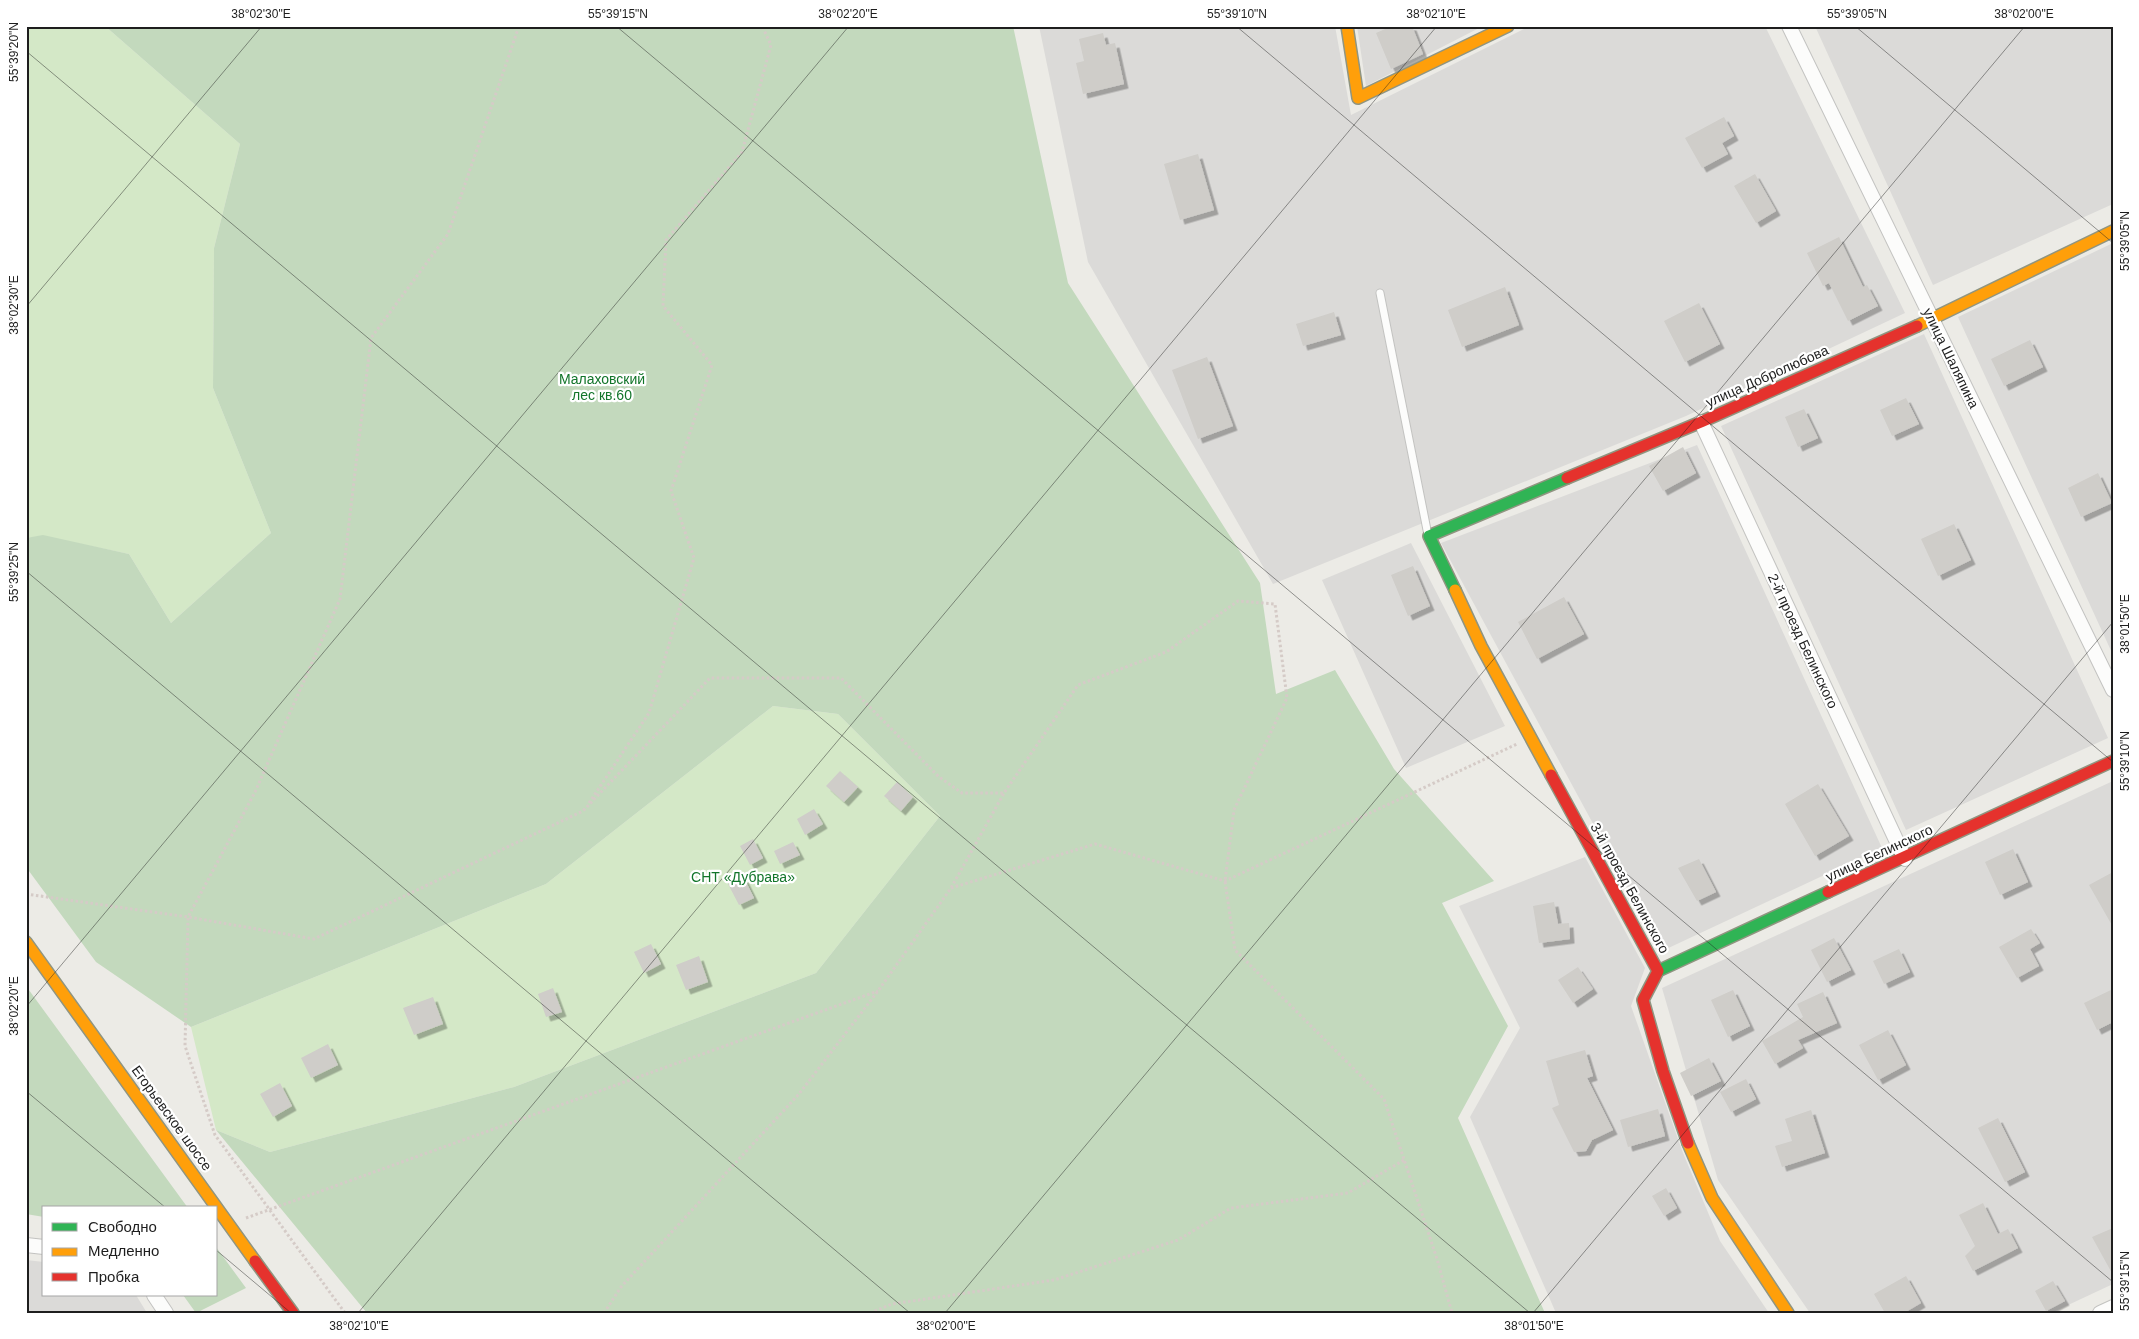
<svg xmlns="http://www.w3.org/2000/svg" width="2139" height="1339" viewBox="0 0 2139 1339" font-family="Arial,sans-serif">
<defs>
<filter id="shadow"><feDropShadow dx="4.5" dy="4.5" stdDeviation="0" flood-color="#0004"/></filter>
</defs>
<rect width="100%" height="100%" fill="#ecebe6"/>
<!-- residential -->
<path fill="#dbdad8" d="M 1039,26 L 1335,26 L 1351,115 L 1530,26 L 1765,26 L 1905,313 L 1686,416 L 1273,584 L 1088,262 Z
M 1357,26 L 1483,26 L 1366,86 Z
M 1815,26 L 2113,26 L 2113,204 L 1933,285 Z
M 2113,243 L 2113,655 L 1958,317 Z
M 1924,334 L 2108,738 L 1906,830 L 1721,426 Z
M 1697,445 L 1882,848 L 1662,951 L 1441,543 Z
M 1411,543 L 1505,726 L 1406,768 L 1322,580 Z
M 2113,781 L 2113,1284 L 2051,1313 L 1810,1313 L 1718,1180 L 1662,988 Z
M 1585,857 L 1645,968 L 1631,1006 L 1683,1153 L 1720,1241 L 1769,1313 L 1556,1313 L 1470,1117 L 1520,1028 L 1459,906 Z
M 26,1260 L 44,1262 L 44,1295 L 136,1295 L 147,1313 L 26,1313 Z"/>
<!-- grass -->
<path fill="#d4e8c7" d="M 26,26 L 105,26 L 240,144 L 214,248 L 213,388 L 271,533 L 171,623 L 129,554 L 43,536 L 26,538 Z
M 773,706 L 838,714 L 940,816 L 816,973 L 514,1087 L 270,1152 L 216,1130 L 191,1027 L 546,884 Z"/>
<!-- forest -->
<path fill="#c3d9bd" d="M 105,26 L 1013,26 L 1068,283 L 1260,583 L 1276,694 L 1335,670 L 1394,769 L 1494,881 L 1442,903 L 1508,1026 L 1458,1118 L 1545,1313 L 367,1313 L 216,1130 L 270,1152 L 514,1087 L 816,973 L 940,816 L 838,714 L 773,706 L 546,884 L 191,1027 L 96,962 L 26,867 L 26,538 L 43,535 L 129,554 L 171,623 L 271,533 L 213,388 L 214,248 L 240,144 Z
M 26,986 L 188,1208 L 44,1208 L 44,1217 L 26,1214 Z
M 216,1247 L 246,1288 L 196,1313 L 183,1295 L 216,1295 Z"/>
<!-- building -->
<path fill="#cfcdc9" filter="url(#shadow)" d="M 1392,26 L 1412,26 L 1423,54 L 1391,69 L 1376,33 Z
M 1103,33 L 1106,45 L 1115,43 L 1124,84 L 1083,94 L 1076,63 L 1084,61 L 1079,39 Z
M 1724,117 L 1734,136 L 1722,143 L 1728,154 L 1702,168 L 1685,138 Z
M 1198,154 L 1214,210 L 1180,220 L 1164,164 Z
M 1755,174 L 1776,211 L 1756,223 L 1734,186 Z
M 1839,237 L 1863,287 L 1867,285 L 1878,306 L 1848,321 L 1829,283 L 1823,286 L 1807,253 Z
M 1505,287 L 1519,325 L 1462,347 L 1448,310 Z
M 1699,303 L 1720,344 L 1685,362 L 1664,321 Z
M 1334,312 L 1341,335 L 1303,346 L 1296,324 Z
M 2030,340 L 2043,367 L 2004,386 L 1991,359 Z
M 1207,357 L 1233,426 L 1198,439 L 1172,370 Z
M 1906,398 L 1919,424 L 1892,436 L 1880,410 Z
M 1804,409 L 1818,438 L 1798,447 L 1785,417 Z
M 1683,447 L 1696,473 L 1663,491 L 1649,466 Z
M 2098,473 L 2112,503 L 2081,517 L 2068,488 Z
M 1954,524 L 1971,560 L 1938,576 L 1921,539 Z
M 1413,566 L 1430,606 L 1408,616 L 1391,575 Z
M 1564,597 L 1584,634 L 1537,659 L 1518,622 Z
M 840,771 L 858,787 L 844,802 L 826,786 Z
M 897,782 L 913,797 L 901,811 L 884,796 Z
M 1818,784 L 1849,836 L 1815,856 L 1785,804 Z
M 814,809 L 823,824 L 805,835 L 797,819 Z
M 753,839 L 763,858 L 750,865 L 740,846 Z
M 793,842 L 800,855 L 780,864 L 774,851 Z
M 2013,849 L 2028,882 L 2000,895 L 1985,862 Z
M 1699,859 L 1716,892 L 1697,901 L 1678,868 Z
M 2113,872 L 2113,927 L 2089,885 Z
M 743,876 L 754,898 L 739,905 L 728,884 Z
M 1554,902 L 1558,924 L 1569,923 L 1570,939 L 1539,943 L 1533,906 Z
M 2031,929 L 2040,943 L 2030,949 L 2039,966 L 2017,978 L 1999,947 Z
M 1834,938 L 1851,970 L 1827,982 L 1811,950 Z
M 651,944 L 661,964 L 644,973 L 634,952 Z
M 1899,949 L 1910,972 L 1884,984 L 1873,961 Z
M 699,956 L 708,982 L 686,990 L 676,965 Z
M 1578,967 L 1593,989 L 1573,1003 L 1558,980 Z
M 553,988 L 562,1012 L 546,1017 L 538,994 Z
M 2113,989 L 2113,1022 L 2097,1030 L 2084,1003 Z
M 1733,990 L 1750,1026 L 1728,1037 L 1711,1000 Z
M 1823,992 L 1837,1023 L 1798,1040 L 1803,1048 L 1775,1064 L 1762,1041 L 1803,1017 L 1797,1004 Z
M 433,997 L 443,1024 L 414,1035 L 403,1008 Z
M 1888,1030 L 1906,1065 L 1878,1080 L 1859,1045 Z
M 328,1044 L 338,1065 L 311,1078 L 301,1058 Z
M 1585,1050 L 1593,1076 L 1587,1078 L 1613,1130 L 1592,1140 L 1586,1151 L 1574,1152 L 1552,1108 L 1559,1105 L 1546,1061 Z
M 1709,1058 L 1721,1081 L 1691,1096 L 1680,1073 Z
M 1746,1079 L 1756,1099 L 1731,1112 L 1720,1092 Z
M 280,1083 L 292,1106 L 273,1117 L 260,1094 Z
M 1658,1109 L 1665,1136 L 1628,1147 L 1620,1120 Z
M 1811,1110 L 1825,1153 L 1782,1167 L 1775,1146 L 1792,1141 L 1785,1119 Z
M 1998,1118 L 2025,1172 L 2005,1182 L 1978,1128 Z
M 1666,1188 L 1677,1208 L 1664,1216 L 1652,1196 Z
M 1983,1203 L 1998,1234 L 2008,1229 L 2018,1248 L 1973,1271 L 1965,1256 L 1975,1246 L 1959,1215 Z
M 2113,1228 L 2113,1275 L 2092,1237 Z
M 1906,1276 L 1921,1303 L 1904,1313 L 1885,1313 L 1874,1294 Z
M 2053,1281 L 2065,1301 L 2046,1311 L 2035,1291 Z"/>
<g fill="none" stroke-linecap="round" stroke-linejoin="round">
<!-- lane casing -->
<g stroke="#c3c3c1" stroke-width="9">
<path id="lane" d="M 1380,293 L 1428,535"/>
</g>
<!-- street casing -->
<g stroke="#c3c3c1" stroke-width="16">
<path id="street" d="M 1789,26 L 2113,690
M 1701,422 L 1905,859
M 26,1245 L 44,1247
M 154,1295 L 166,1313
M 2100,1313 L 2113,1307"/>
</g>
<!-- fast casing -->
<g stroke="#909580" stroke-width="14">
<path id="fast" d="M 1455,590 L 1429,536 L 1567,478
M 1658,971 L 1828,892"/>
</g>
<!-- slow casing -->
<g stroke="#909580" stroke-width="14">
<path id="slow" d="M 1347,26 L 1358,98 L 1508,26
M 1917,326 L 2113,231
M 1455,590 L 1481,646 L 1551,775
M 26,942 L 255,1261
M 1688,1143 L 1712,1198 L 1788,1313"/>
</g>
<!-- jam casing -->
<g stroke="#909580" stroke-width="14">
<path id="jam" d="M 1567,478 L 1701,422 L 1917,326
M 1551,775 L 1658,971 L 1643,1000 L 1663,1071 L 1688,1143
M 1828,892 L 2113,761
M 255,1261 L 293,1313"/>
</g>
<!-- path -->
<path stroke="#d5cbc7" stroke-width="3" stroke-dasharray="2.5 2.5" stroke-linecap="butt" d="M 589,803 L 649,713 L 694,558 L 671,491 L 712,365 L 663,306 L 666,240 L 742,152 L 771,45 L 762,26
M 951,888 L 1095,844 L 1225,881 L 1517,744
M 26,894 L 188,917 L 314,939 L 583,811 L 710,678 L 841,678 L 939,777 L 962,793 L 1004,793 L 1078,685 L 1166,652 L 1238,601 L 1275,604 L 1287,698 L 1234,810 L 1225,881 L 1235,950 L 1384,1099 L 1437,1259 L 1452,1313
M 246,1218 L 878,991
M 345,1313 L 215,1135 L 185,1046 L 188,917 L 255,792 L 340,599 L 371,338 L 448,234 L 519,26
M 604,1313 L 621,1287 L 799,1094 L 878,991 L 951,888 L 1004,793
M 870,1313 L 892,1304 L 1054,1280 L 1178,1240 L 1231,1208 L 1348,1193 L 1404,1160"/>
<!-- lane -->
<use href="#lane" stroke="#fcfcfb" stroke-width="7"/>
<!-- street -->
<use href="#street" stroke="#fcfcfb" stroke-width="14"/>
<!-- fast -->
<use href="#fast" stroke="#30b455" stroke-width="11"/>
<!-- slow -->
<use href="#slow" stroke="#ff9f0a" stroke-width="11"/>
<!-- jam -->
<use href="#jam" stroke="#e5322d" stroke-width="11"/>
</g>
<!-- ticks -->
<path fill="none" stroke="#1e1e1e" stroke-width="1" stroke-opacity="0.45" d="M 616,26 L 2113,1282M 1236,26 L 2113,762M 1855,26 L 2113,243M 26,51 L 1530,1313M 26,307 L 262,26M 26,571 L 910,1313M 26,1007 L 849,26M 26,1091 L 166,1208M 216,1250 L 291,1313M 358,1313 L 1437,26M 945,1313 L 2025,26M 1533,1313 L 2113,622"/>
<g text-anchor="middle" stroke-width="4.5" stroke-linejoin="round" paint-order="stroke">
<!-- street labels -->
<g font-size="14" fill="#1e1e1e" stroke="#fff">
<text transform="translate(1951 358) rotate(64)" y="5">улица Шаляпина</text>
<text transform="translate(1767 376) rotate(-24)" y="5">улица Добролюбова</text>
<text transform="translate(1803 641) rotate(65)" y="5">2-й проезд Белинского</text>
<text transform="translate(1879 853) rotate(-25)" y="5">улица Белинского</text>
<text transform="translate(1630 888) rotate(61)" y="5">3-й проезд Белинского</text>
<text transform="translate(172 1118) rotate(54)" y="5">Егорьевское шоссе</text>
</g>
<!-- park labels -->
<g font-size="14" fill="#12752a" stroke="#fff">
<text x="602" y="384">Малаховский<tspan x="602" dy="16">лес кв.60</tspan></text>
<text x="743" y="882">СНТ «Дубрава»</text>
</g>
</g>
<!-- border -->
<rect width="2139" height="1339" fill="none" stroke="#ffffff" stroke-width="55"/>
<!-- legend -->
<rect x="42" y="1206" width="175" height="90" fill="#ffffff" stroke="#a5a5a5"/>
<rect x="52" y="1223" width="25" height="8" fill="#30b455" stroke="#a5a5a5"/>
<text x="88" y="1232" font-size="15" fill="#1e1e1e">Свободно</text>
<rect x="52" y="1248" width="25" height="8" fill="#ff9f0a" stroke="#a5a5a5"/>
<text x="88" y="1256" font-size="15" fill="#1e1e1e">Медленно</text>
<rect x="52" y="1273" width="25" height="8" fill="#e5322d" stroke="#a5a5a5"/>
<text x="88" y="1282" font-size="15" fill="#1e1e1e">Пробка</text>
<rect x="28" y="28" width="2084" height="1284" fill="none" stroke="#1e1e1e" stroke-width="2"/>
<g font-size="12" text-anchor="middle" fill="#1e1e1e">
<text x="261" y="18">38°02'30"E</text>
<text x="618" y="18">55°39'15"N</text>
<text x="848" y="18">38°02'20"E</text>
<text x="1237" y="18">55°39'10"N</text>
<text x="1436" y="18">38°02'10"E</text>
<text x="1857" y="18">55°39'05"N</text>
<text x="2024" y="18">38°02'00"E</text>
<text transform="translate(14 52) rotate(-90)" y="4">55°39'20"N</text>
<text transform="translate(2125 241) rotate(-90)" y="4">55°39'05"N</text>
<text transform="translate(14 305) rotate(-90)" y="4">38°02'30"E</text>
<text transform="translate(14 572) rotate(-90)" y="4">55°39'25"N</text>
<text transform="translate(2125 624) rotate(-90)" y="4">38°01'50"E</text>
<text transform="translate(2125 761) rotate(-90)" y="4">55°39'10"N</text>
<text transform="translate(14 1006) rotate(-90)" y="4">38°02'20"E</text>
<text transform="translate(2125 1281) rotate(-90)" y="4">55°39'15"N</text>
<text x="359" y="1330">38°02'10"E</text>
<text x="946" y="1330">38°02'00"E</text>
<text x="1534" y="1330">38°01'50"E</text>
</g>
</svg>
